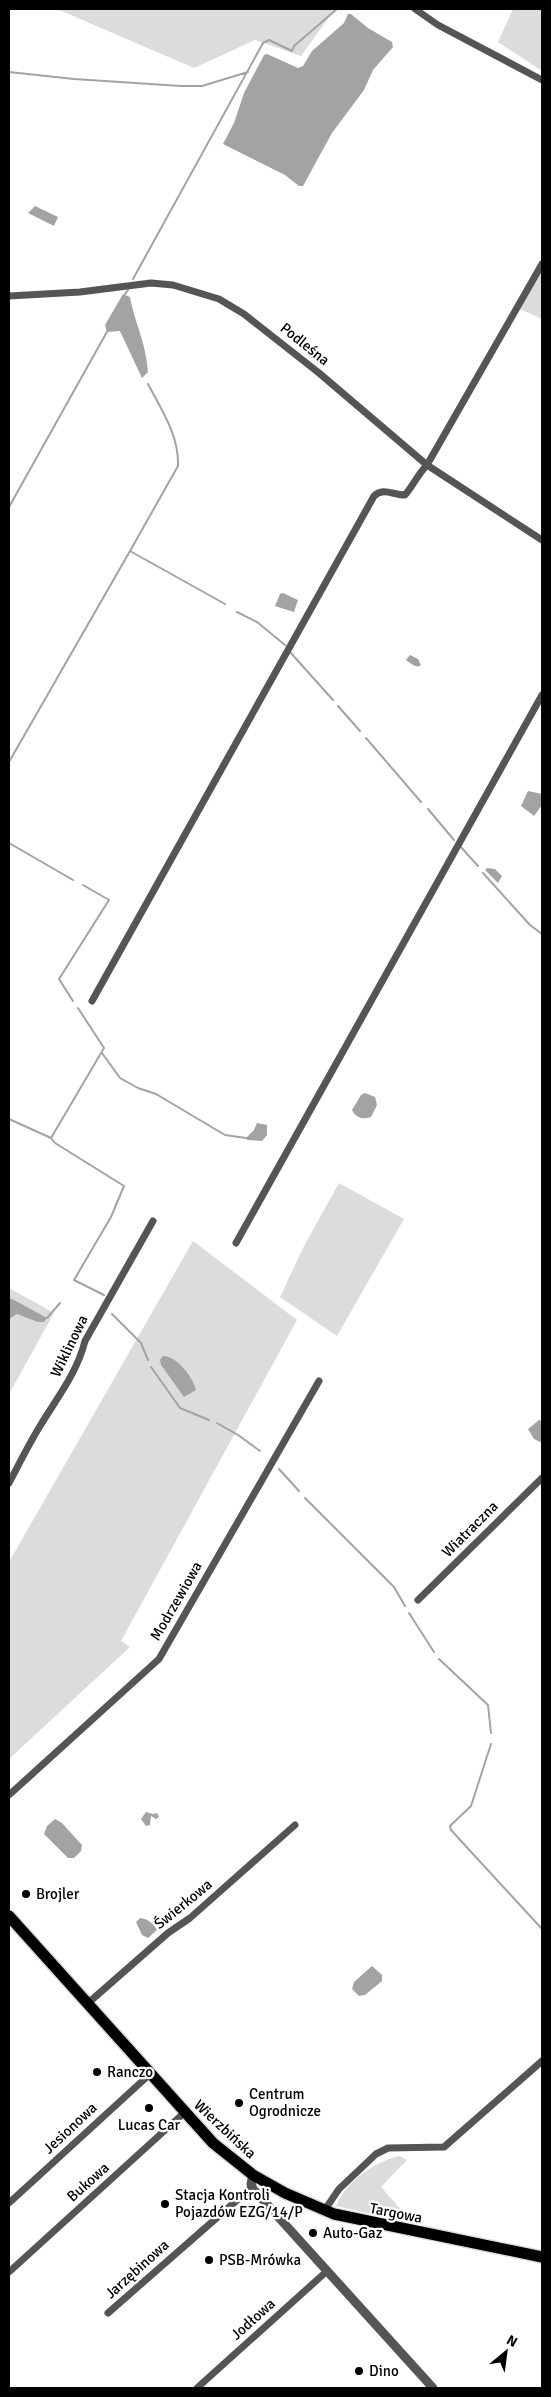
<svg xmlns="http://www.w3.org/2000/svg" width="551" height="2397" viewBox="0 0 551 2397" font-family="Signika,sans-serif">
<rect width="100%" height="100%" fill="#fff"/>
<!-- green -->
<path fill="#dcdcdc" d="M 57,9 L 335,9 L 301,56 L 255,40 L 194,68 Z
M 513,9 L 542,9 L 542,71 L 498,42 Z
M 542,270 L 542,319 L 520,309 Z
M 339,1183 L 404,1219 L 337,1336 L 280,1297 L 304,1246 Z
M 193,1241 L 297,1320 L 121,1641 L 130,1647 L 9,1759 L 9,1562 Z
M 9,1288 L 54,1313 L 9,1394 Z
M 400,2156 L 407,2160 L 381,2187 L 404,2213 L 398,2220 L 336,2206 C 346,2182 375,2161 400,2156 Z"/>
<!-- water -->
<path fill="#a3a3a3" d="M 348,14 L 351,14 L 368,28 L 392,42 L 393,47 L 373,70 L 364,90 L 332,133 L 303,186 L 299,186 L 285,175 L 223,144 L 234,123 L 244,93 L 264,55 L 267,54 L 298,68 L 303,66 L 312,51 L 344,23 Z
M 35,206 L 58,217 L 54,226 L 28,213 Z
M 123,294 L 130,297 C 135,324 146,342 148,372 L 142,378 L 120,331 L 107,332 L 105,325 Z
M 283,593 L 298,600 L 294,612 L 275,606 L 280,594 Z
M 410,655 L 418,659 L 421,665 C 417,669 410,663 406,660 Z
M 528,791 L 542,794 L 542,805 L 534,816 L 521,806 Z
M 487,868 L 495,869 L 502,876 L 498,883 L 485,870 Z
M 365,1093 L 375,1097 L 377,1105 L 371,1117 C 363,1120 356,1118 352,1110 L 361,1095 Z
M 257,1123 L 267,1125 L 267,1135 L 262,1141 L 247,1140 L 246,1138 L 254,1130 Z
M 9,1298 L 14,1300 L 47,1318 L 44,1322 L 38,1322 L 17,1314 L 9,1319 Z
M 163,1356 C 177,1356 193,1377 196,1390 L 184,1397 L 161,1365 L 160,1360 Z
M 539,1420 L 542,1421 L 542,1441 L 540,1442 L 534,1439 L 528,1429 Z
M 146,1812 L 153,1814 L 157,1813 L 159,1817 L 156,1819 L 151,1816 L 150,1825 L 146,1826 L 141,1819 Z
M 55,1819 L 62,1823 L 82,1845 L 81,1851 L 74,1858 L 68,1858 L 44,1834 L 47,1826 Z
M 140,1918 C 148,1919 153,1923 157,1930 L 148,1938 L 142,1935 L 136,1922 Z
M 372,1966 L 382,1975 L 382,1981 L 365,1995 L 359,1996 L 352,1989 L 354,1982 Z"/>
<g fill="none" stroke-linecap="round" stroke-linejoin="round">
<!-- stream -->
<path stroke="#a3a3a3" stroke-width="2" d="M 9,72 L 74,79 L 181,86 L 202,86 L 248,72
M 133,279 L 263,43 L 269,40 L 292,51 L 294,46 L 337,9
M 125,294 L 128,290
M 148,384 C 162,411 179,435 178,466 L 130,551 L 225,604
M 9,507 L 108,330
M 237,612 L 257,622 L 285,645
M 290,652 L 333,700
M 338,706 L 360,731
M 366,738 L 421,802
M 9,762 L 130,551
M 428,809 L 454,840
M 9,843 L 73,880
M 460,846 L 478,866
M 483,873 L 530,925 L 542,934
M 73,1001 L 59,979 L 109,900 L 83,885
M 102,1053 L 120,1078 L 138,1088 L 156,1094 L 225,1135 L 246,1138
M 9,1119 L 51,1138 L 104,1048 L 78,1008
M 51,1138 L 55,1143 L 124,1186 L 111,1217 L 74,1280 L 104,1295
M 112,1314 L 141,1343 L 148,1360
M 47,1318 L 60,1303
M 151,1367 L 180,1408 L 209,1420
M 217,1423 L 238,1435 L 260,1451
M 279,1469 L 299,1491
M 305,1498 L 394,1587 L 405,1606
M 409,1613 L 434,1652
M 439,1659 L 488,1705 L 491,1733
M 491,1744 L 471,1806 L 450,1826 L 451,1830 L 542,1929"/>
<!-- primary casing -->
<g stroke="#dbdbdb" stroke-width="14">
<path id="primary" d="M 9,1916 L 213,2143 L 253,2175 L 285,2193 L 334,2214 L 542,2257"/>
</g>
<!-- minor -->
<path stroke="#555" stroke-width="7" d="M 415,9 L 438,25 L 542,80
M 9,296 L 80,292 L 151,283 L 173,285 L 219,299 L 244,314 L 319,373 L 427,465 L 542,540
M 92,1001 L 374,496 C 383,487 393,495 405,495 C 413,486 418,474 427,465 L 542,264
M 236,1243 L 542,695
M 9,1483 C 19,1464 29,1444 40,1426 C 57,1398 77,1373 85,1341 L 153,1221
M 418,1600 L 542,1478
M 9,1795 L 159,1659 L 319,1381
M 87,2004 L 168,1933 L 190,1918 L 295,1825
M 9,2203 L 150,2074
M 324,2211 L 339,2189 L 376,2154 L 388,2148 L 444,2147 L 542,2061
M 9,2272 L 185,2112
M 108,2313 L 252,2187
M 197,2388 L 327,2271"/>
<!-- tertiary -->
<path stroke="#555" stroke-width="9" d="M 253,2175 L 251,2184 L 253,2189 L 433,2388"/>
<!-- primary -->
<use href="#primary" stroke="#000" stroke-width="11"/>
</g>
<!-- markers -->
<g fill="#000" stroke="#fff" stroke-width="2">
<circle cx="26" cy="1894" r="5"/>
<circle cx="97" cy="2072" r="5"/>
<circle cx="239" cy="2103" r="5"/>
<circle cx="149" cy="2108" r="5"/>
<circle cx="165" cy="2204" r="5"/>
<circle cx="313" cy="2233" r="5"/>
<circle cx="209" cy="2260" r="5"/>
<circle cx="359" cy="2371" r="5"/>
</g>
<g text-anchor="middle" stroke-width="4.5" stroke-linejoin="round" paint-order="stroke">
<!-- street labels -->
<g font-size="15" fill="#000" stroke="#fff">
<text transform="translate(305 344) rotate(39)" y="5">Podleśna</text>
<text transform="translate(69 1346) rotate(-64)" y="5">Wiklinowa</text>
<text transform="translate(470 1529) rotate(-45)" y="5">Wiatraczna</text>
<text transform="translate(176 1601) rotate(-60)" y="5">Modrzewiowa</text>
<text transform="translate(183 1904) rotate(-39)" y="5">Świerkowa</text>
<text transform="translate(70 2128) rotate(-43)" y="5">Jesionowa</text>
<text transform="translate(225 2129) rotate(43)" y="5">Wierzbińska</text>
<text transform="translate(88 2182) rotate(-42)" y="5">Bukowa</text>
<text transform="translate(396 2213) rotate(11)" y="5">Targowa</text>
<text transform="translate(137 2269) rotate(-42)" y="5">Jarzębinowa</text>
<text transform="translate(253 2319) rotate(-42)" y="5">Jodłowa</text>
</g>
<!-- poi labels -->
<g font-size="15" fill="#000" stroke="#fff" text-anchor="start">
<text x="36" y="1899">Brojler</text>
<text x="107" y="2077">Ranczo</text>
<text x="249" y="2099">Centrum<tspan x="249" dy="17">Ogrodnicze</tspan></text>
<text x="149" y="2130" text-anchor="middle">Lucas Car</text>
<text x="175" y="2200">Stacja Kontroli<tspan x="175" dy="17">Pojazdów EZG/14/P</tspan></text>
<text x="323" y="2238">Auto-Gaz</text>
<text x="219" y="2265">PSB-Mrówka</text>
<text x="369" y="2376">Dino</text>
</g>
</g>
<!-- border -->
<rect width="551" height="2397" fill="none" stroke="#000000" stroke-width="20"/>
<!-- north arrow -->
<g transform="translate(506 2352) rotate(29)" stroke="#ffffff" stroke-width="4" paint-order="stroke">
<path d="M0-4L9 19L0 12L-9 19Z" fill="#000000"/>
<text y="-8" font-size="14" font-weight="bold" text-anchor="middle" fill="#000000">N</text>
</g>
</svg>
